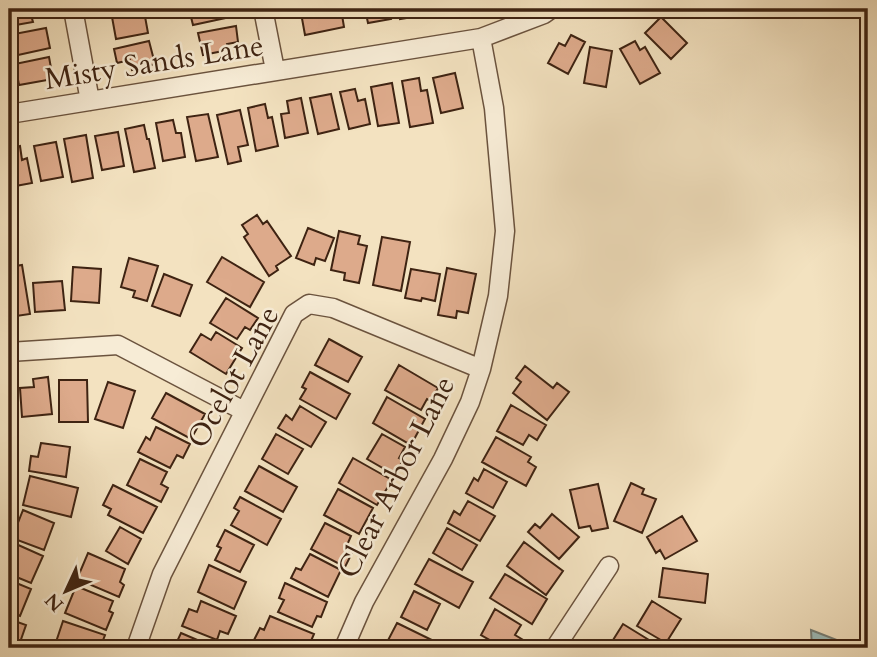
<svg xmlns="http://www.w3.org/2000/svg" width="877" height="657" viewBox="0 0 877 657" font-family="Cardo,serif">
<rect width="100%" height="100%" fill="#f3e2c0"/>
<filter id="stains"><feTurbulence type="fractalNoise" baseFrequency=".00286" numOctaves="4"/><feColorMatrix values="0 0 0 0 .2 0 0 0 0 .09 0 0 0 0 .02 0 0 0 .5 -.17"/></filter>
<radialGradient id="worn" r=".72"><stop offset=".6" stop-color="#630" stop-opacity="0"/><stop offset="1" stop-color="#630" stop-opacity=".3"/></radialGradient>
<!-- water -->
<path fill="#9dbcb9" stroke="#777f76" stroke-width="2" d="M 811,630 L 855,647 L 856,648 L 812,648 Z"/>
<!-- building -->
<path fill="#ddaa8b" stroke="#3e2312" stroke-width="2" d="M 9,9 L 43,9 L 44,13 L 31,15 L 33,22 L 10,26 Z
M 189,9 L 233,9 L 235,16 L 193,25 Z
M 323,9 L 341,9 L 344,27 L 305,35 L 301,13 Z
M 365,9 L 389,9 L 391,19 L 368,23 Z
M 398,9 L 411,9 L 413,17 L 400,19 Z
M 144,11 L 148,33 L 116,39 L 112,17 Z
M 661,17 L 687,43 L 671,59 L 645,33 Z
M 236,26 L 238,42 L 227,44 L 228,50 L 203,55 L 198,33 Z
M 46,28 L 50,48 L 9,57 L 9,35 Z
M 571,35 L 585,42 L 568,74 L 548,63 L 559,43 L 565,46 Z
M 149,41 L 155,64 L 132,70 L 130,60 L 117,63 L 114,49 Z
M 635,41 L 640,50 L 645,47 L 660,73 L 640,84 L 620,49 Z
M 590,47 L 612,51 L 606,87 L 584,83 Z
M 49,57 L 53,79 L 19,85 L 15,64 Z
M 455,73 L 463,108 L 441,113 L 433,78 Z
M 419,78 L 421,91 L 427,90 L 433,123 L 410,127 L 402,81 Z
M 392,83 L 399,123 L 378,126 L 371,87 Z
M 355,89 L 358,101 L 365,99 L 370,124 L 349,129 L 340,92 Z
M 331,94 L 339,129 L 318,134 L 310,98 Z
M 301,98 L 308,133 L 285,138 L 281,114 L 289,113 L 287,101 Z
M 265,104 L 268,118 L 272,117 L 278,146 L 256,151 L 248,108 Z
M 240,110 L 248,145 L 238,147 L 241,161 L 228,164 L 217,115 Z
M 208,114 L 218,157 L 196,161 L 187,117 Z
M 173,120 L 176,133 L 181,133 L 185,157 L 163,161 L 156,123 Z
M 144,125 L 147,139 L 149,139 L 155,168 L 134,172 L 125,129 Z
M 118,132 L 124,166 L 102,170 L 95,136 Z
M 86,135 L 93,178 L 72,182 L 64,139 Z
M 56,142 L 63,177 L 41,181 L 34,146 Z
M 20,146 L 22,160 L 27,158 L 32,183 L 10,187 L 9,180 L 9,149 Z
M 257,215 L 263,224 L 267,221 L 291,256 L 276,266 L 278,270 L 269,276 L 244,237 L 248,234 L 242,225 Z
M 308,228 L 334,238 L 325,261 L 316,258 L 314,265 L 296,258 Z
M 339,231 L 360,236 L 358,244 L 367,246 L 359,283 L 344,280 L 345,273 L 331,270 Z
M 382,237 L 410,242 L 401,291 L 373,285 Z
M 222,257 L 264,282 L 250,307 L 207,282 Z
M 129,258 L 158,266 L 147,301 L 133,297 L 135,291 L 121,287 Z
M 22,265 L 30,314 L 9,317 L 9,267 Z
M 73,267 L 101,269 L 99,303 L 71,301 Z
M 447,268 L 476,274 L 468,313 L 457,311 L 456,318 L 438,315 Z
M 411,269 L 440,274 L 435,301 L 422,298 L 421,301 L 405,298 Z
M 164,274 L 192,285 L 180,316 L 152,306 Z
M 62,281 L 65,310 L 35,312 L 33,283 Z
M 226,298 L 258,318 L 250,330 L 245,327 L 237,339 L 210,323 Z
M 216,332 L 242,348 L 226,374 L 190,352 L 201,334 L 211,340 Z
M 329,339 L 362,357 L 348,382 L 315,365 Z
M 399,365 L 438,388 L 431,401 L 427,399 L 421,410 L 385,390 Z
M 525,366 L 553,388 L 557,383 L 569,392 L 547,420 L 513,393 L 521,382 L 516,378 Z
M 310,372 L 350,394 L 336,419 L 300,399 L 306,389 L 302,387 Z
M 48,377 L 52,414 L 22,417 L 20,388 L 34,387 L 33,379 Z
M 59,380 L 87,380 L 88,422 L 59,422 Z
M 108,382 L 135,391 L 123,428 L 95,419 Z
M 166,393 L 205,414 L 191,439 L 152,418 Z
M 387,397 L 425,419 L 411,445 L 373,423 Z
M 511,405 L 546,425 L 537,440 L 529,435 L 523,445 L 497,431 Z
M 300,406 L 326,422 L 311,447 L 278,428 L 286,415 L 292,420 Z
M 156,427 L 190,444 L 183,458 L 177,455 L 170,468 L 138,452 L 146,437 L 150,440 Z
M 276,434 L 303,449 L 288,474 L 262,459 Z
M 382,434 L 405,447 L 399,458 L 403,460 L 395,475 L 367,459 Z
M 496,437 L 531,457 L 528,462 L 536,467 L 526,486 L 482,462 Z
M 41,443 L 70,447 L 66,477 L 29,471 L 31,456 L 38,457 Z
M 353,458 L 392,480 L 377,505 L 339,483 Z
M 140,459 L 167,472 L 161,484 L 168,488 L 161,502 L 127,485 Z
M 259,466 L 297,487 L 283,512 L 245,491 Z
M 484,469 L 507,482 L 493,508 L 466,493 L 474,478 L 478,481 Z
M 30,476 L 78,488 L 71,517 L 23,505 Z
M 631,483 L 644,489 L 642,494 L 656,499 L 642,533 L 614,521 Z
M 598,484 L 608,528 L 592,531 L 590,526 L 579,528 L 570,490 Z
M 113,485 L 157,507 L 143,533 L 108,515 L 111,509 L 103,505 Z
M 338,489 L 373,508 L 359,534 L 324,515 Z
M 240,497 L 281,519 L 267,545 L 231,525 L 239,511 L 234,508 Z
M 468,501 L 495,516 L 480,541 L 448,523 L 454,511 L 460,515 Z
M 23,510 L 54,523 L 44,550 L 12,538 Z
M 552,514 L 579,537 L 559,559 L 528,532 L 535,524 L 540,528 Z
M 682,516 L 697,541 L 665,559 L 660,550 L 656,553 L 647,537 Z
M 325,523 L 351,536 L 347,545 L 354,549 L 345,567 L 311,549 Z
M 120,527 L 141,539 L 128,564 L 106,551 Z
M 447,528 L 477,545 L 462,570 L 433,553 Z
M 225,530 L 254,545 L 240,572 L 215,560 L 221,548 L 217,546 Z
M 524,542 L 563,571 L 546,595 L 507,566 Z
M 16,544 L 43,556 L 31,583 L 9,574 L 9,557 L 10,558 Z
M 88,553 L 125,569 L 120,582 L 124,585 L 119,597 L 77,579 Z
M 310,554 L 341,570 L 328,597 L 291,578 L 296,568 L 301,570 Z
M 429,559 L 473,582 L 459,608 L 415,584 Z
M 209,565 L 246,582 L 234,609 L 198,592 Z
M 663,568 L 708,574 L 705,603 L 659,597 Z
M 505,574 L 547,599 L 532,624 L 490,598 Z
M 9,580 L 31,589 L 20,616 L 9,612 Z
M 285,583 L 327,602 L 321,617 L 317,616 L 312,627 L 278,612 L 284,600 L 279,598 Z
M 76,586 L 113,601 L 109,611 L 113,613 L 106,630 L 65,613 Z
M 414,591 L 440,604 L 427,630 L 401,617 Z
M 201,601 L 236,616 L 228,634 L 220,631 L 217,640 L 182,626 L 189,609 L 197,612 Z
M 652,601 L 681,619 L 666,643 L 637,626 Z
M 495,609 L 521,625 L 515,635 L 525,641 L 520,648 L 504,648 L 481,635 Z
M 270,616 L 314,634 L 308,648 L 274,648 L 254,640 L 260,628 L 264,630 Z
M 9,619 L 26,625 L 18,648 L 9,648 Z
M 63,621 L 105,635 L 100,648 L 54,648 Z
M 397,623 L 440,644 L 438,648 L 384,648 Z
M 623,624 L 662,648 L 608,648 Z
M 181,633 L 216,648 L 174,648 Z"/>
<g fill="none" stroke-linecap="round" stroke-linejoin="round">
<!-- street casing -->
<g stroke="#6b533e" stroke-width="21">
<path id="street" d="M 73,9 L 90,101
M 263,9 L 275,70
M 9,114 L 481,38 L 544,14 L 551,9
M 9,352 L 118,345 L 244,411
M 136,648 L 162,574 L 294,314 L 309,304 L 333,308 L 481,369
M 344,648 L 364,602 L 443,459 L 470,402 L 481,369 L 498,296 L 505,231 L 494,108 L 481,38
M 555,648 L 609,566"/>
</g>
<!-- street -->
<use href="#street" stroke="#f7ecd6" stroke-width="18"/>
</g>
<g text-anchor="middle" stroke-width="5" stroke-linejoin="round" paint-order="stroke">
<!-- street labels -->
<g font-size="30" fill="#3e2312" stroke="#f7ecd6">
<text transform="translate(154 62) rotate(-9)" y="10">Misty Sands Lane</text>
<text transform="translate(233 377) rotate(-61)" y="10">Ocelot Lane</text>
<text transform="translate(396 477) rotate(-63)" y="10">Clear Arbor Lane</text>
</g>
</g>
<!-- margin -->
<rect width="877" height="657" fill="none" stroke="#f3e2c0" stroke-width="35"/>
<rect x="10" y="10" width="856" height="636" fill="none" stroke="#3e2312" stroke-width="3.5"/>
<rect x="18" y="18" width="842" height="622" fill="none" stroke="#3e2312" stroke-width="2"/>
<!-- north arrow -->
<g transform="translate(66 591) rotate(226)" stroke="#f7ecd6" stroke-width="5" paint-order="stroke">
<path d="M0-5L12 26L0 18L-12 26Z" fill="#3e2312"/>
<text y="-10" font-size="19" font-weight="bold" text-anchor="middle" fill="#3e2312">N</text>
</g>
<rect width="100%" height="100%" filter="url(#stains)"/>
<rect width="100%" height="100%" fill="url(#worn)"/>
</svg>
